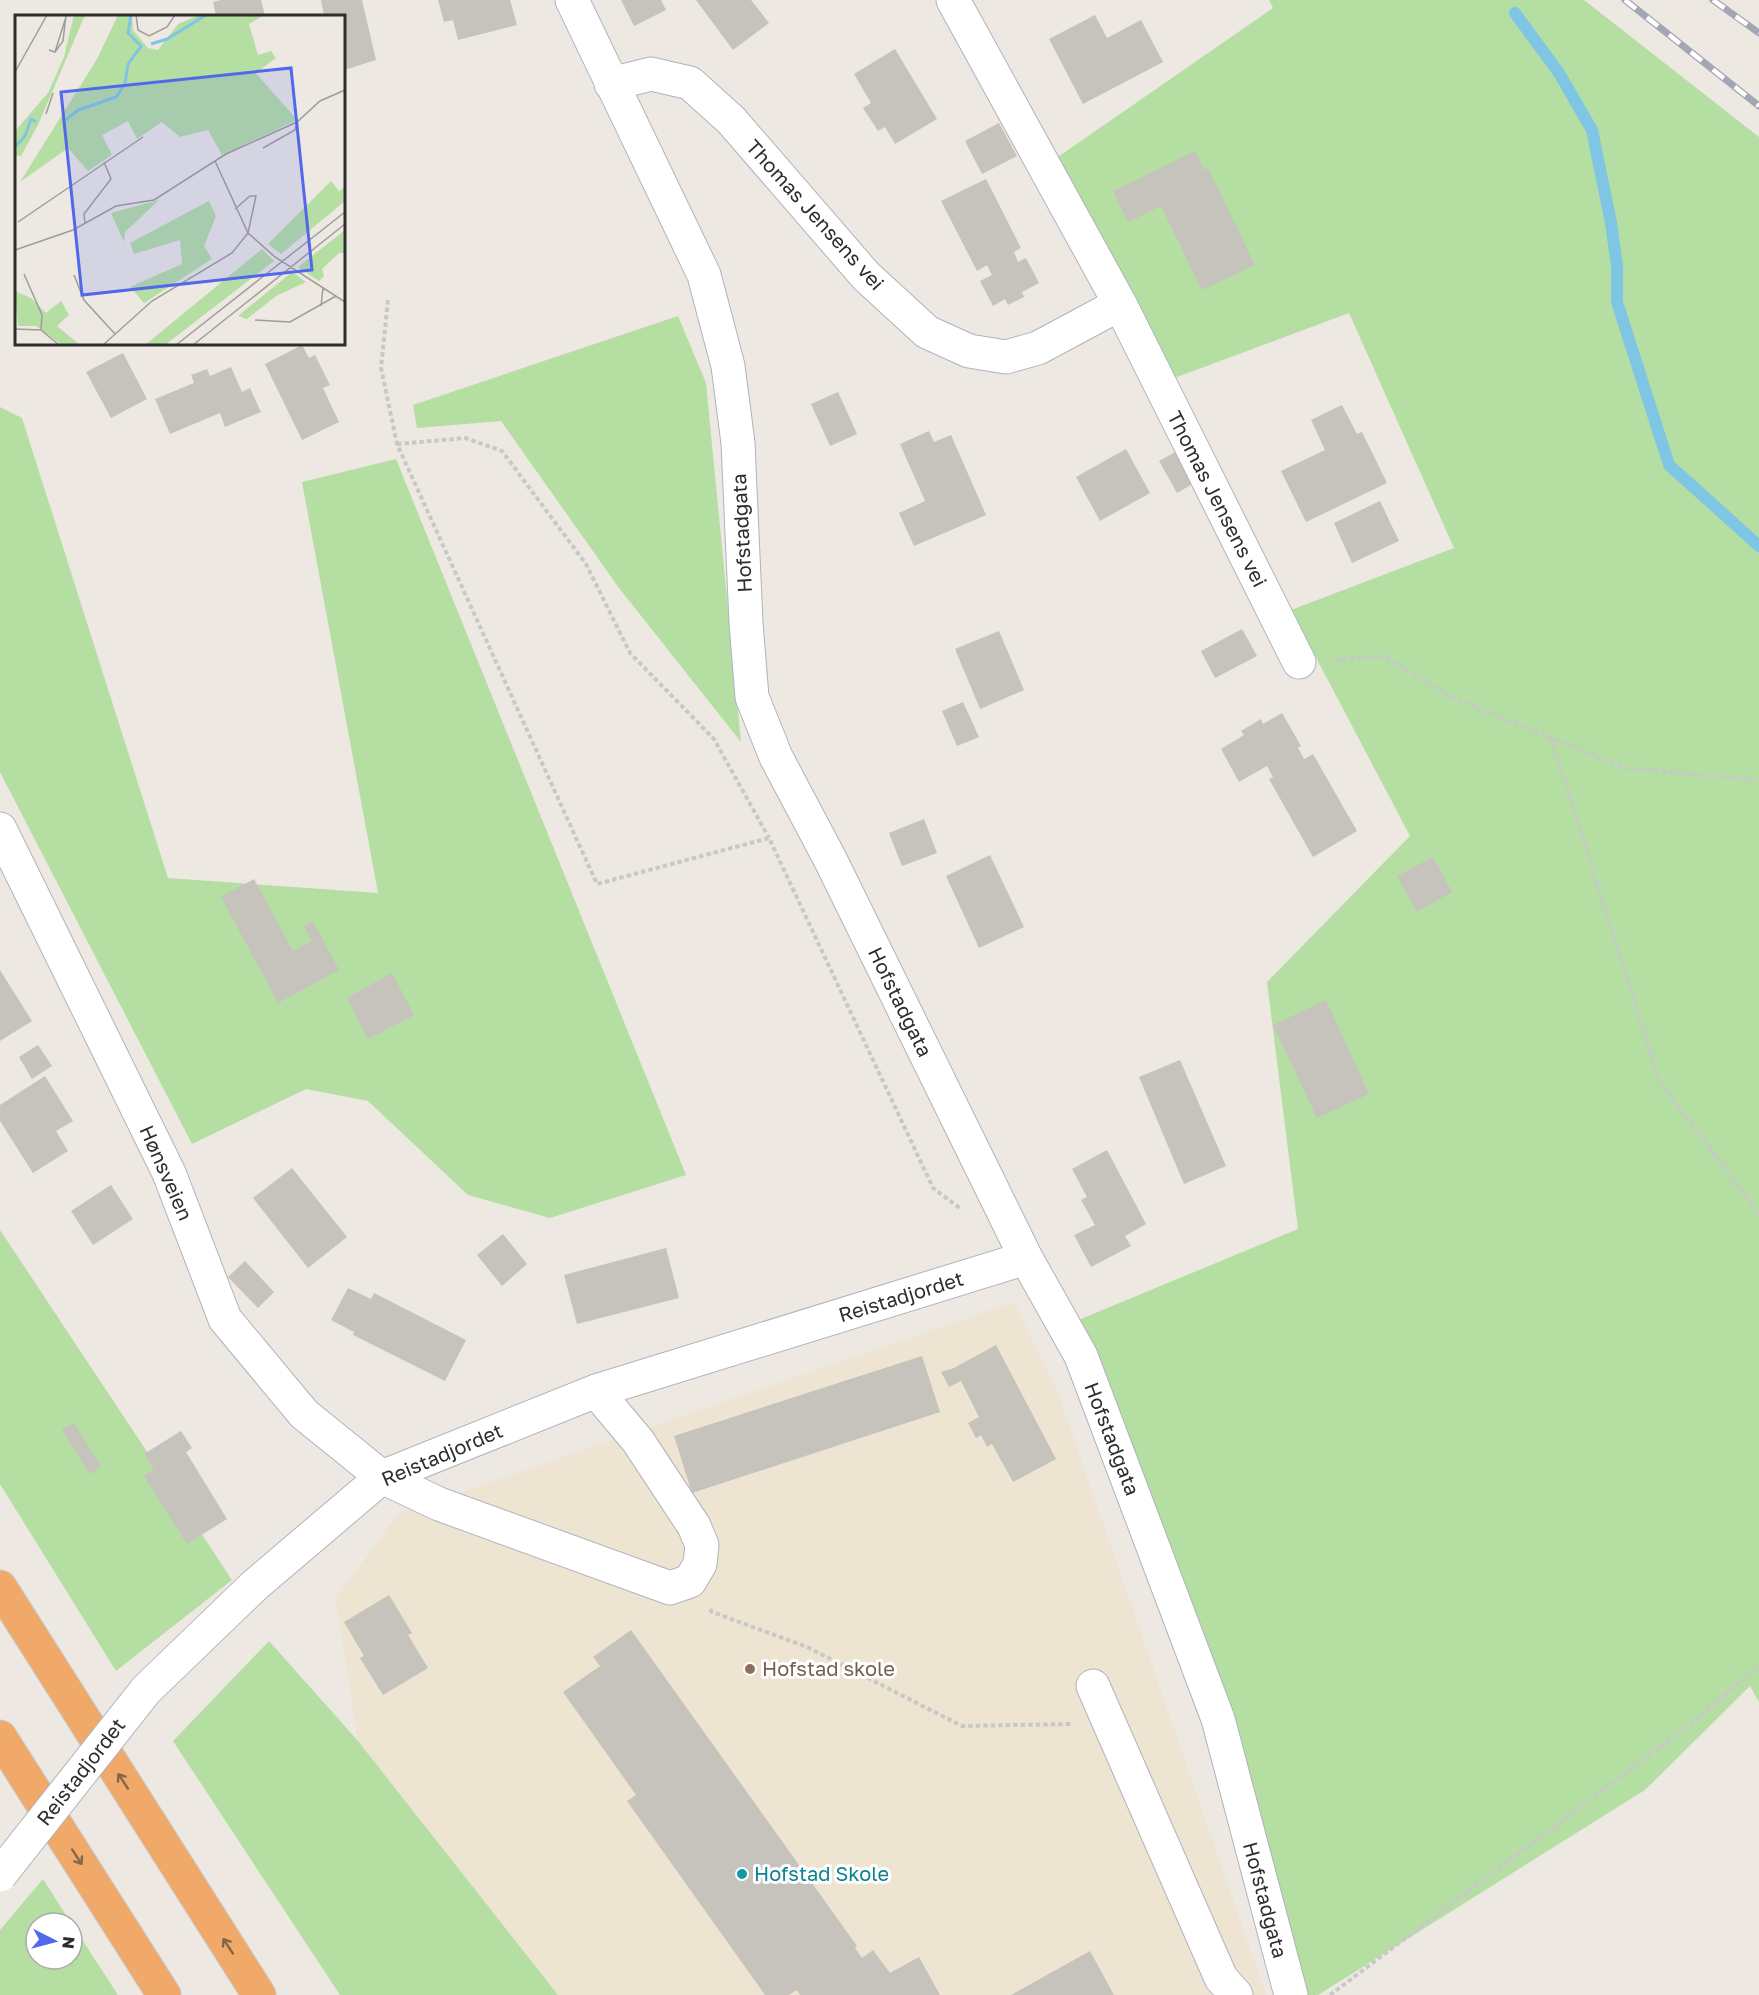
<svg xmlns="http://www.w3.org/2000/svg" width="1759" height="1995" viewBox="0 0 1759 1995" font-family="'Golos Text',sans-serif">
<rect width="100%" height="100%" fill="#ede8e1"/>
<!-- education -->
<path fill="#ede5d2" d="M 1014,1302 L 1057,1390 L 1266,1995 L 558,1995 L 358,1741 L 336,1598 L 398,1514 Z"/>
<!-- green -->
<path fill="#b5dea3" d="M 1269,0 L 1584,0 L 1759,137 L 1759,1702 L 1750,1686 L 1645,1790 L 1318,1995 L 1304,1995 L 1076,1321 L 1298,1229 L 1267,982 L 1410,836 L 1291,610 L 1454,548 L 1349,313 L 1169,380 L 1055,159 L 1273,8 Z
M 678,316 L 706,383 L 741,742 L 619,588 L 501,421 L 417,428 L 413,405 Z
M 0,407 L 22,418 L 168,878 L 378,893 L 302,482 L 396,459 L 686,1175 L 550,1218 L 468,1195 L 368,1101 L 306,1089 L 192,1144 L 0,772 Z
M 0,1230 L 232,1580 L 116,1671 L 0,1484 Z
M 269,1641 L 358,1741 L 558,1995 L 340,1995 L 173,1741 Z
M 43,1879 L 71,1923 L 36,1923 L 36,1959 L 72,1959 L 72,1924 L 118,1995 L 0,1995 L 0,1930 Z"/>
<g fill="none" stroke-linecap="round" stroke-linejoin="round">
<!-- stream -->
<path stroke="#7fc5e4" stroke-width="12" d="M 1515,13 L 1559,73 L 1592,130 L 1611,223 L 1617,266 L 1617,302 L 1669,465 L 1759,546"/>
</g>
<!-- building -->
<path fill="#c6c2bc" d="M 221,0 L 261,0 L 265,16 L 216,16 L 213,2 Z
M 321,0 L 362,0 L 376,60 L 344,70 L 344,16 L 324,16 Z
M 438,0 L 510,0 L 517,25 L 458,40 L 453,20 L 444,22 Z
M 621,0 L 661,0 L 666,10 L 634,26 Z
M 696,0 L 751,0 L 769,23 L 733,50 Z
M 1095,15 L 1107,38 L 1141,20 L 1163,62 L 1083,104 L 1049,39 Z
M 895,49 L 937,119 L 895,144 L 885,127 L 878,131 L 863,108 L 871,103 L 854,74 Z
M 999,123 L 1017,156 L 982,174 L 965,141 Z
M 1195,151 L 1204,170 L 1208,168 L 1255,265 L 1202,290 L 1161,206 L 1128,222 L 1113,191 Z
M 986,179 L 1021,248 L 1014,252 L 1018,262 L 1026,258 L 1039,283 L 1022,292 L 1024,297 L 1008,305 L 1005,299 L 993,306 L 980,281 L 992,275 L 987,265 L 977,271 L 941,201 Z
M 302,345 L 309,358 L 315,355 L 330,385 L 323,388 L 339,422 L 302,440 L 265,364 Z
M 123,353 L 147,399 L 111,418 L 86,372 Z
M 231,367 L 242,392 L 250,388 L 261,412 L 225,427 L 220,413 L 170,434 L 155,399 L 194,383 L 191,375 L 207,369 L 210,376 Z
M 838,392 L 857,434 L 830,446 L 811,404 Z
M 1342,405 L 1357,434 L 1362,432 L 1387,483 L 1306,522 L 1281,471 L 1325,450 L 1311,420 Z
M 929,431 L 934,442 L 951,435 L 986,515 L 914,546 L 899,513 L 925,501 L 900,444 Z
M 1126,449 L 1150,493 L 1100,521 L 1076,477 Z
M 1179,450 L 1196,482 L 1177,493 L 1159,461 Z
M 1380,501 L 1399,541 L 1352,563 L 1334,523 Z
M 1242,629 L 1257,656 L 1215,678 L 1201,651 Z
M 999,631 L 1024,690 L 980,709 L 955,649 Z
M 963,702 L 979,737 L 957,746 L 942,711 Z
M 1282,713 L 1301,746 L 1298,748 L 1304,759 L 1313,754 L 1357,831 L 1313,857 L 1269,779 L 1273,777 L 1267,766 L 1239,782 L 1221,749 L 1244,735 L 1241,731 L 1261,719 L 1263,724 Z
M 924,819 L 937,853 L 902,866 L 889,833 Z
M 990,855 L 1024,927 L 979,948 L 946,876 Z
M 1433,857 L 1452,892 L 1417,912 L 1397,876 Z
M 254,879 L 293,951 L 312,941 L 304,926 L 313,921 L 339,970 L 278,1003 L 221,897 Z
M 0,970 L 32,1021 L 0,1041 Z
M 392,973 L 414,1015 L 368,1039 L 347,998 Z
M 1326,1000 L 1369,1094 L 1317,1118 L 1273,1025 Z
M 38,1045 L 52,1066 L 32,1079 L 19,1057 Z
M 1180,1060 L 1226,1166 L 1184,1184 L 1139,1077 Z
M 45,1076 L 73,1121 L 56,1131 L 68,1151 L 33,1173 L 0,1121 L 0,1105 Z
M 1107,1150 L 1146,1224 L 1125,1236 L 1131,1246 L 1091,1267 L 1074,1235 L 1095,1225 L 1081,1200 L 1087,1197 L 1072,1169 Z
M 292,1168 L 347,1237 L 308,1268 L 253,1198 Z
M 111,1185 L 133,1219 L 93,1245 L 71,1211 Z
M 503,1234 L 527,1264 L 502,1286 L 477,1255 Z
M 666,1248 L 679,1298 L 577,1324 L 564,1275 Z
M 245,1261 L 274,1292 L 258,1308 L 228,1277 Z
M 348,1288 L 371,1299 L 374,1293 L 466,1340 L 445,1381 L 353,1335 L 354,1332 L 331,1320 Z
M 996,1345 L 1056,1459 L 1013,1482 L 992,1444 L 987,1447 L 981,1435 L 976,1438 L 968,1423 L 979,1417 L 961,1381 L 949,1387 L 941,1372 L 954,1368 Z
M 922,1356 L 940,1412 L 692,1493 L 674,1436 Z
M 74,1423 L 101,1467 L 90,1474 L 62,1430 Z
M 181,1431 L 192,1448 L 186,1452 L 227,1519 L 187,1544 L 144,1476 L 154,1470 L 144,1454 Z
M 389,1595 L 412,1633 L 408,1635 L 428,1668 L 383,1695 L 360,1658 L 364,1656 L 344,1622 Z
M 631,1630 L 857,1946 L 855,1948 L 862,1958 L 873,1950 L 890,1973 L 919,1957 L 940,1995 L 800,1995 L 797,1990 L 789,1995 L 765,1995 L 627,1801 L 636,1795 L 563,1692 L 600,1666 L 593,1657 Z
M 1090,1951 L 1114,1995 L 1011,1995 Z"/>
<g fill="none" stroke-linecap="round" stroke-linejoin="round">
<!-- minor casing -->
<g stroke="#b1b2bc" stroke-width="35">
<path id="minor" d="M 572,0 L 704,275 L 728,366 L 738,443 L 746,623 L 752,697 L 776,757 L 831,861 L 1026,1258 L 1081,1356 L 1218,1719 L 1291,1995
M 953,0 L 1120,304 L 1299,662
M 611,84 L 651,74 L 690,83 L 731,120 L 866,276 L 927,332 L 969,351 L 1006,357 L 1038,348 L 1120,304
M 0,829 L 169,1173 L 225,1319 L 304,1414 L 382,1477 L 439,1504 L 670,1588 L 690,1581 L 700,1564 L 702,1545 L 694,1526 L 638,1441 L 596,1391
M 254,1586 L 382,1477 L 596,1391 L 1026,1258
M 1093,1686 L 1221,1978 L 1236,1995"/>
</g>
<!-- highway casing -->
<g stroke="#c8c8c8" stroke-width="35">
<path id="highway" d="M 0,1587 L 259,1995
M 0,1737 L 164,1995"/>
</g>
<!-- path -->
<path stroke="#c8c8c8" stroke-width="4" stroke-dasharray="4.5 3" stroke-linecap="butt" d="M 388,300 L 381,368 L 397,444 L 597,884 L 769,838 L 933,1188 L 961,1209
M 397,444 L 465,438 L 502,451 L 586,564 L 630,653 L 714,739 L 769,838
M 1335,660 L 1384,656 L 1451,697 L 1625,768 L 1759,780
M 1551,737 L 1659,1080 L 1759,1214
M 710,1609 L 712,1612 L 807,1647 L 962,1726 L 1071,1724
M 1330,1995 L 1692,1723 L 1759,1666"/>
<!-- minor -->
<use href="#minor" stroke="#fff" stroke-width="33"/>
<!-- highway -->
<use href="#highway" stroke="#f0a969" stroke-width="33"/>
<!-- rail casing -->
<g stroke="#a4a6b5" stroke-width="7">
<path id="rail" d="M 1625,0 L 1759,106
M 1713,0 L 1759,33"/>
</g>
<!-- rail -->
<use href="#rail" stroke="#fff" stroke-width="4.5" stroke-dasharray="14" stroke-linecap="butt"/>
<!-- minor-bridge casing -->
<g stroke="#b1b2bc" stroke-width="35" stroke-linecap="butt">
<path id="minor-bridge" d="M 0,1875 L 146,1690 L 254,1586"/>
</g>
<!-- minor-bridge -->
<use href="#minor-bridge" stroke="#fff" stroke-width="33"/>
</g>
<!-- one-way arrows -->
<defs><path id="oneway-shaft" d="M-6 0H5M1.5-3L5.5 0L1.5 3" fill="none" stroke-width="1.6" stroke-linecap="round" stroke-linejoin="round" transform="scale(1.5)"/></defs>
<g stroke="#856548">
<use href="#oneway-shaft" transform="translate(123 1781) rotate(-123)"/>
<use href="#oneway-shaft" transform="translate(77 1857) rotate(57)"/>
<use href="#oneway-shaft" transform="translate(228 1946) rotate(-123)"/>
</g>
<!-- markers -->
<circle fill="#8d6e63" stroke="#fff" stroke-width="2" cx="750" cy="1669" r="6"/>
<circle fill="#0f9aa8" stroke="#fff" stroke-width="2" cx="742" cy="1874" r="6"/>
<g text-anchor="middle" stroke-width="6" stroke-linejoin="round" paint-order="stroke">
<!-- street labels -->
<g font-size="20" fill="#2d2d2d" stroke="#fff">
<text transform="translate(815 215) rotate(48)" y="7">Thomas Jensens vei</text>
<text transform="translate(1217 499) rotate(63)" y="7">Thomas Jensens vei</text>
<text transform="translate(742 533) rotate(-93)" y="7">Hofstadgata</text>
<text transform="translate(900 1002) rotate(64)" y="7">Hofstadgata</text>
<text transform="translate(166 1173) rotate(66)" y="7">Hønsveien</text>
<text transform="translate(901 1297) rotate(-17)" y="7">Reistadjordet</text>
<text transform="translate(1112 1439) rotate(69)" y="7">Hofstadgata</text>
<text transform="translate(442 1455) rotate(-23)" y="7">Reistadjordet</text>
<text transform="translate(81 1772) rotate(-52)" y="7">Reistadjordet</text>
<text transform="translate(1265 1900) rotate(75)" y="7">Hofstadgata</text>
</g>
<!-- education labels -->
<g font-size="20" fill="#785e54" stroke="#fff" text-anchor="start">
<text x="762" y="1676">Hofstad skole</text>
</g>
<!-- culture labels -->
<g font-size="20" fill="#0d838f" stroke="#fff" text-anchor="start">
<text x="754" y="1881">Hofstad Skole</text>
</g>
</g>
<!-- overview -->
<g transform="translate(15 15)">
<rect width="330" height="330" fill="#ede8e1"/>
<path d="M 59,0 L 70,0 L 23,110 L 6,141 L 0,140 L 0,116 L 33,78 L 49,42 ZM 103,0 L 117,0 L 118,15 L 133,33 L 143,35 L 163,9 L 184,0 L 249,0 L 234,9 L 243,40 L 256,36 L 261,43 L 241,58 L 282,105 L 207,140 L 193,115 L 165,122 L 147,107 L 122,124 L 113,106 L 87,120 L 97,140 L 73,156 L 53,133 L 5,167 L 82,44 ZM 316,166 L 324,176 L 330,172 L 330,186 L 266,239 L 253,229 ZM 144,185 L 110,217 L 109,227 L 96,198 ZM 194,186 L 201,201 L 189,231 L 197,244 L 129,288 L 115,272 L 167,249 L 165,225 L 119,239 L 115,228 ZM 330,215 L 330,238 L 324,238 L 307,254 L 309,261 L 304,266 L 283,252 ZM 247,234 L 259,246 L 150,330 L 130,330 ZM 277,257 L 291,267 L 261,281 L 232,304 L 223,301 ZM 0,276 L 16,283 L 31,298 L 46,286 L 54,300 L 42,311 L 65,330 L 47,330 L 21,311 L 3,311 Z" fill="#b5dea3"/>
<path fill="none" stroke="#7fc5e4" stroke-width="3" d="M 116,0 L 113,18 L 125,30M 136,29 L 152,24 L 191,0M 51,105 L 63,95 L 101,82 L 110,69 L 113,49 L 127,30M 0,132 L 10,121 L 16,104 L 21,107"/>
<path fill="none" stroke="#a09d99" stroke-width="1.5" d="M 121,0 L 123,15 L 134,21 L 152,12 L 160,0M 34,35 L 40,37 L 48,26 L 51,0M 40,37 L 50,5M 0,57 L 32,0M 31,99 L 38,78M 248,133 L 280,115 L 282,107M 200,146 L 233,218 L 260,242 L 330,287M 3,207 L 128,122M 70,208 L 69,199 L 96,164 L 89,147M 0,235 L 58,215 L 101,191 L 139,185 L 211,139 L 282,107 L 305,86 L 330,75M 9,259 L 27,300 L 26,315M 59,260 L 69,285 L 100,319M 306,291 L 308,273M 240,305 L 275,307 L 321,281M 0,314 L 26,315 L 44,330M 88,330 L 137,286 L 217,238 L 233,218 L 241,181 L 235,181 L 220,194M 161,330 L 330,197M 178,330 L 330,209"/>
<path fill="#5168ea" fill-opacity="0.15" stroke="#5168ea" stroke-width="3" d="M 276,53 L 297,255 L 67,280 L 46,77 Z"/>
<rect width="330" height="330" fill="none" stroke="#2d2d2d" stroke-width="3"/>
</g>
<!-- north arrow -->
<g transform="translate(54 1941) rotate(96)"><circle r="28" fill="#ffffff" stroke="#ababab" stroke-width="1.5"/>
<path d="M0-4.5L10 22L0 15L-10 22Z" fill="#5168ea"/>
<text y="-9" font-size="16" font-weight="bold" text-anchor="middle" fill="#2d2d2d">N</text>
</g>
</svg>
